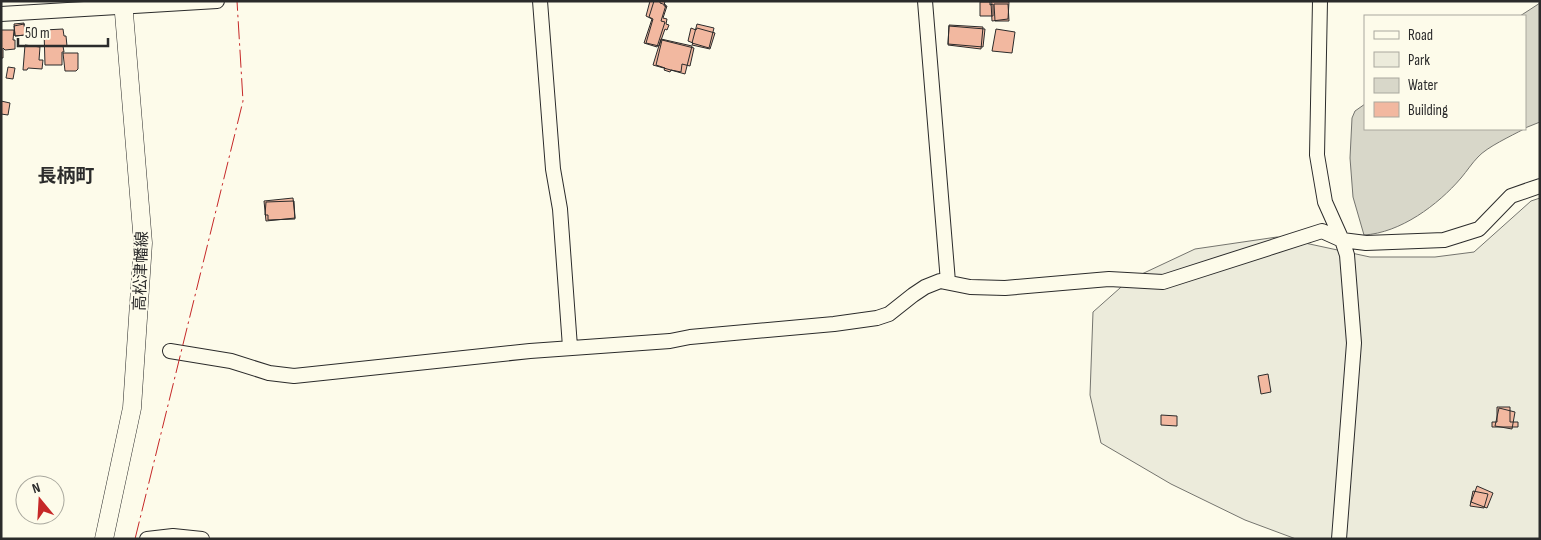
<svg xmlns="http://www.w3.org/2000/svg" width="1541" height="540" viewBox="0 0 1541 540" font-family="'Sofia Sans Condensed','Noto Sans JP',sans-serif">
<rect width="100%" height="100%" fill="#fdfbea"/>
<!-- green -->
<path fill="#ecebdb" stroke="#74746e" d="M 1540,198 L 1540,539 L 1296,539 L 1245,520 L 1171,484 L 1101,443 L 1090,395 L 1093,312 L 1129,280 L 1195,249 L 1277,237 L 1370,257 L 1435,257 L 1474,252 L 1531,201 Z"/>
<!-- water -->
<path fill="#d8d7c9" stroke="#74746e" d="M 1540,3 L 1540,122 L 1525,128 L 1525,16 L 1520,16 Z
M 1365,104 L 1365,129 L 1524,129 C 1511,136 1487,147 1478,157 C 1472,163 1467,171 1461,178 C 1438,205 1400,233 1364,235 L 1353,197 L 1350,158 L 1352,118 L 1355,111 Z"/>
<!-- building -->
<path fill="#f2b8a0" stroke="#2b2b2b" d="M 650,1 L 660,1 L 660,3 L 666,5 L 661,21 L 665,22 L 657,47 L 644,43 L 652,19 L 646,16 Z
M 654,1 L 665,1 L 664,6 L 667,6 L 663,18 L 667,19 L 666,24 L 669,25 L 667,30 L 665,29 L 659,46 L 646,43 L 653,19 L 649,17 Z
M 980,2 L 990,2 L 990,5 L 993,4 L 993,16 L 980,16 Z
M 991,2 L 1009,2 L 1008,19 L 992,21 Z
M 994,4 L 1008,4 L 1009,21 L 995,21 Z
M 24,23 L 25,35 L 15,36 L 14,24 Z
M 24,24 L 26,35 L 15,36 L 14,26 Z
M 697,24 L 714,28 L 709,48 L 692,43 Z
M 949,25 L 983,27 L 981,49 L 948,45 Z
M 949,26 L 985,29 L 983,47 L 948,44 Z
M 691,28 L 696,30 L 697,28 L 715,33 L 710,49 L 692,45 L 693,43 L 688,41 Z
M 63,29 L 64,36 L 66,36 L 67,46 L 63,46 L 64,52 L 62,52 L 62,65 L 45,65 L 44,30 Z
M 996,29 L 1015,32 L 1012,53 L 992,51 Z
M 1,30 L 14,30 L 13,40 L 15,40 L 15,49 L 5,50 L 3,48 L 3,58 L 1,58 Z
M 661,39 L 692,46 L 685,74 L 653,65 Z
M 662,40 L 694,48 L 690,66 L 682,64 L 681,72 L 671,70 L 670,72 L 664,70 L 665,68 L 656,65 Z
M 25,45 L 40,47 L 39,60 L 43,60 L 42,69 L 28,68 L 27,70 L 23,70 Z
M 63,53 L 78,53 L 78,69 L 76,71 L 65,71 Z
M 8,67 L 15,68 L 13,79 L 6,78 Z
M 1,101 L 10,103 L 8,115 L 1,114 Z
M 293,198 L 295,218 L 266,221 L 264,201 Z
M 294,201 L 295,219 L 268,220 L 268,215 L 265,215 L 266,202 Z
M 1268,374 L 1271,392 L 1261,394 L 1258,376 Z
M 1497,407 L 1510,407 L 1510,422 L 1518,422 L 1518,427 L 1492,427 L 1492,422 L 1497,422 Z
M 1499,408 L 1515,412 L 1512,429 L 1495,426 Z
M 1161,415 L 1177,416 L 1177,426 L 1161,425 Z
M 1477,486 L 1493,493 L 1487,508 L 1471,502 Z
M 1473,491 L 1488,494 L 1484,508 L 1470,506 Z"/>
<g fill="none" stroke-linecap="round" stroke-linejoin="round">
<!-- minor casing -->
<g stroke="#2b2b2b" stroke-width="16">
<path id="minor" d="M 540,1 L 553,169 L 560,209 L 570,347
M 925,1 L 948,282
M 1320,1 L 1317,155 L 1325,202 L 1342,240 L 1347,255 L 1354,343 L 1339,539
M 1,14 L 217,1
M 170,351 L 231,361 L 269,373 L 294,376 L 530,351 L 670,341 L 690,337 L 834,324 L 877,318 L 889,314 L 913,295 L 925,287 L 940,281 L 970,287 L 1005,288 L 1109,279 L 1163,282 L 1322,231 L 1342,240 L 1366,243 L 1444,240 L 1479,229 L 1511,196 L 1540,186
M 147,539 L 173,536 L 202,539"/>
</g>
<!-- major casing -->
<g stroke="#2b2b2b" stroke-width="19">
<path id="major" d="M 104,539 L 132,408 L 143,243 L 123,1"/>
</g>
<!-- minor -->
<use href="#minor" stroke="#fdfbea" stroke-width="14"/>
<!-- major -->
<use href="#major" stroke="#fdfbea" stroke-width="18"/>
<!-- power -->
<path stroke="#c62828" stroke-width="1" stroke-dasharray="18 4 2.5 4" stroke-linecap="butt" d="M 135,539 L 243,101 L 237,1"/>
</g>
<g text-anchor="middle" stroke-width="4" stroke-linejoin="round" paint-order="stroke">
<!-- street labels -->
<g font-size="16" fill="#2b2b2b" stroke="#fdfbea">
<text transform="translate(140 271) rotate(-88)" y="6">高松津幡線</text>
</g>
<!-- quarter labels -->
<g font-size="19" font-weight="bold" fill="#2b2b2b" stroke="#fdfbea">
<text x="66" y="182">長柄町</text>
</g>
</g>
<!-- border -->
<rect width="1541" height="540" fill="none" stroke="#2b2b2b" stroke-width="5"/>
<!-- legend -->
<rect x="1364" y="15" width="162" height="115" fill="#fdfbea" stroke="#a9a89e"/>
<rect x="1374" y="31" width="25" height="8" fill="#fdfbea" stroke="#a9a89e"/>
<text x="1408" y="40" font-size="15" fill="#2b2b2b">Road</text>
<rect x="1374" y="52" width="25" height="15" fill="#ecebdb" stroke="#a9a89e"/>
<text x="1408" y="65" font-size="15" fill="#2b2b2b">Park</text>
<rect x="1374" y="78" width="25" height="15" fill="#d8d7c9" stroke="#a9a89e"/>
<text x="1408" y="90" font-size="15" fill="#2b2b2b">Water</text>
<rect x="1374" y="102" width="25" height="15" fill="#f2b8a0" stroke="#a9a89e"/>
<text x="1408" y="115" font-size="15" fill="#2b2b2b">Building</text>
<!-- north arrow -->
<g transform="translate(40 500) rotate(342)"><circle r="24" fill="#fdfbea" stroke="#a9a89e"/>
<path d="M0-4L9 19L0 12L-9 19Z" fill="#c62828"/>
<text y="-8" font-size="14" font-weight="bold" text-anchor="middle" fill="#2b2b2b">N</text>
</g>
<!-- scale -->
<path d="M18 38v8h90v-8" fill="none" stroke="#2b2b2b" stroke-width="2.5"/>
<text x="25" y="38" font-size="15" fill="#2b2b2b" stroke="#fdfbea" stroke-width="4" paint-order="stroke">50 m</text>
</svg>
